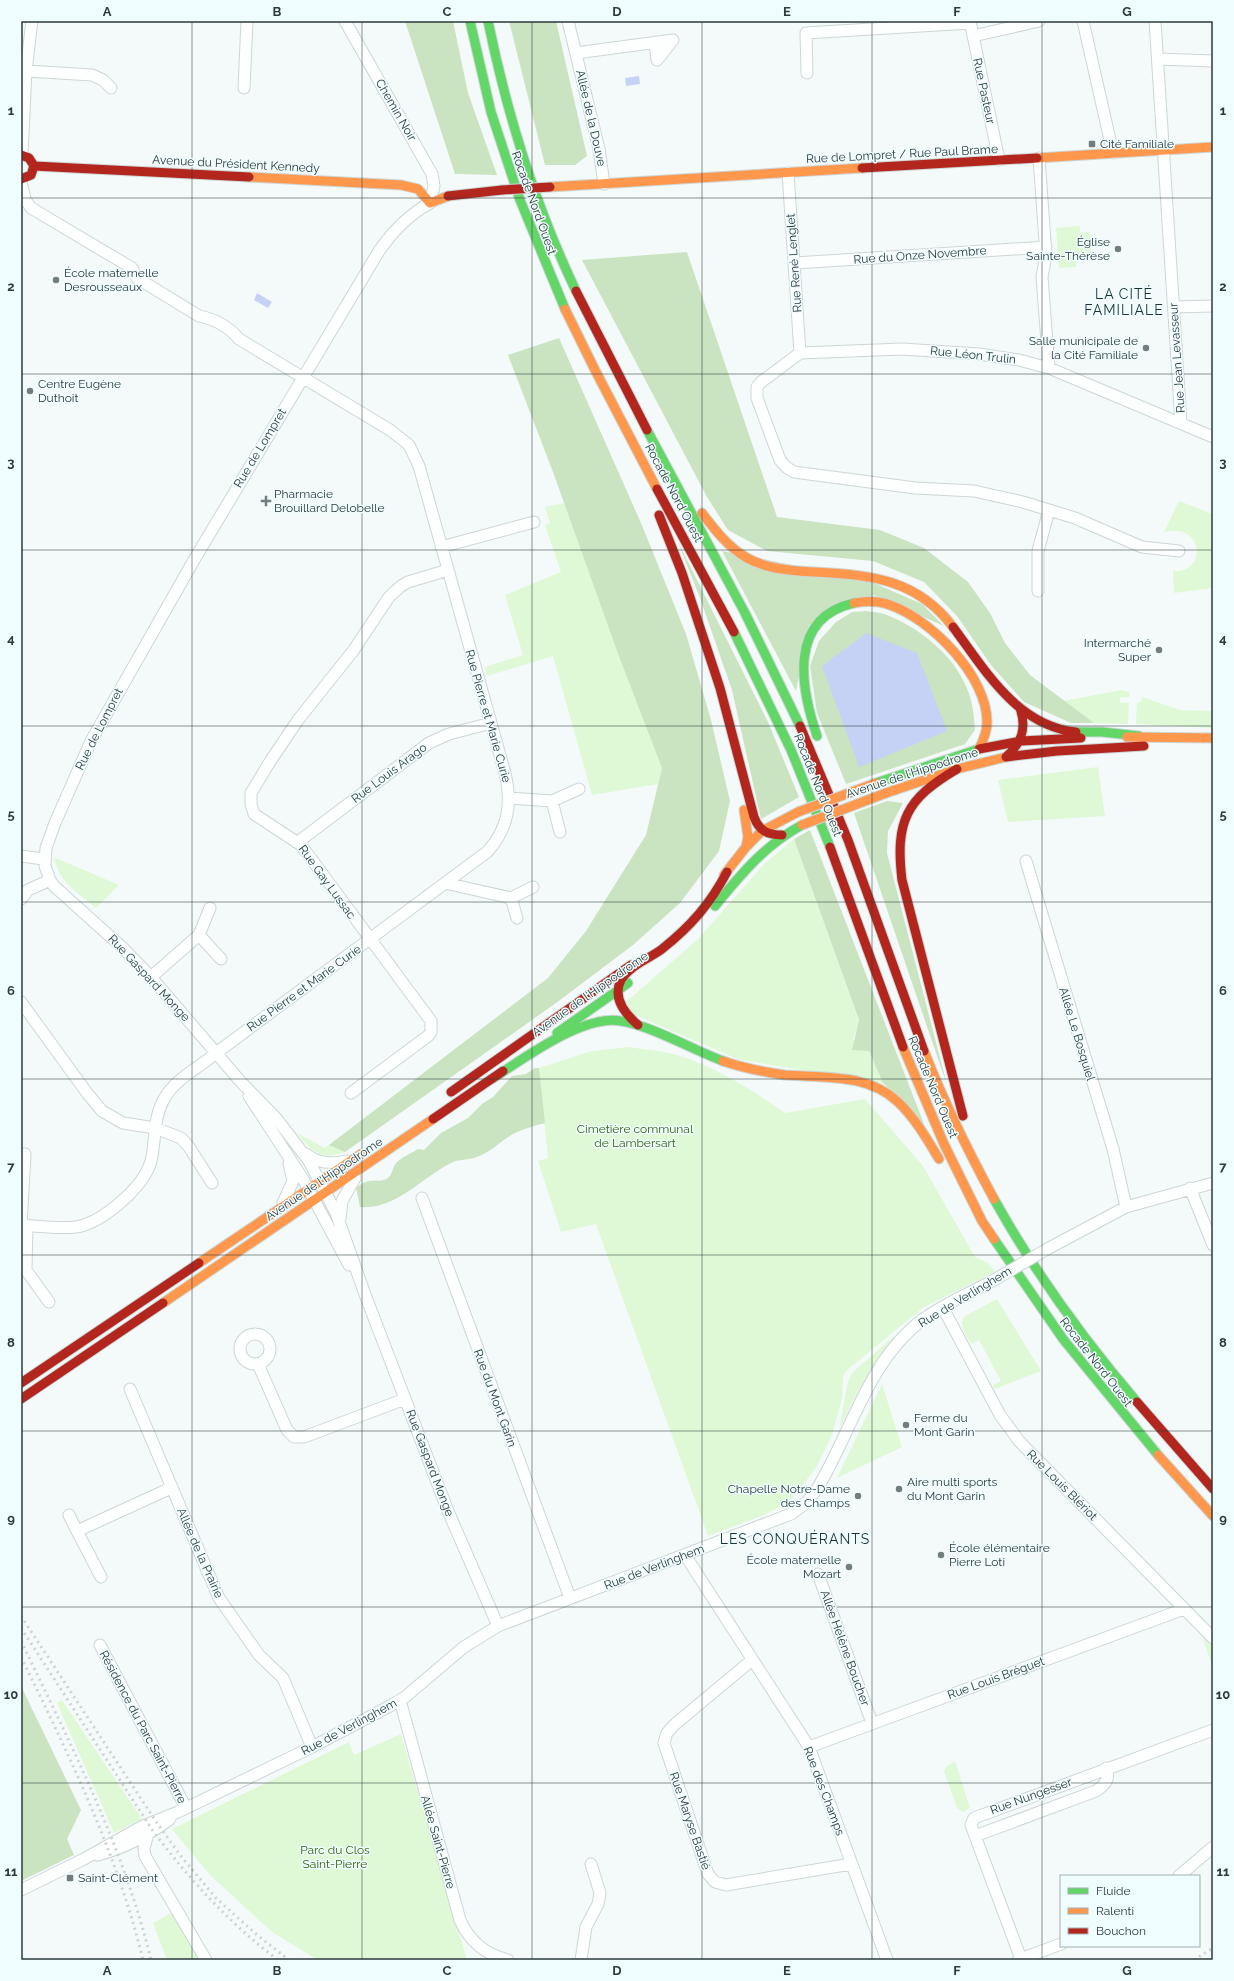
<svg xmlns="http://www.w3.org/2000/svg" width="1234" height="1981" viewBox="0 0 1234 1981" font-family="Raleway,sans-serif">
<rect width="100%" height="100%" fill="#f4fafa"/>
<!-- green -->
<path fill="#dff8d6" d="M 1080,226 L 1080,233 L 1090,232 L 1092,258 L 1076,259 L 1076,267 L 1059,268 L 1056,228 Z
M 1179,501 L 1213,514 L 1213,588 L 1174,593 L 1173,571 C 1207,574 1205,522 1164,532 Z
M 564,503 L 662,767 L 658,784 L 592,795 L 553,656 L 487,676 L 485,667 L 523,655 L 505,595 L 561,572 L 545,525 L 550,523 L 545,507 Z
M 1122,690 L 1129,692 L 1130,697 L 1120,697 L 1120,703 L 1129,703 L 1128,724 L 1094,723 L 1063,701 Z
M 1142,697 L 1180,710 L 1213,711 L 1213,728 L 1136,724 L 1137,703 L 1141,702 Z
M 1098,767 L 1105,816 L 1008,822 L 998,780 Z
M 794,839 L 859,1021 L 853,1040 L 869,1051 L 883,1083 L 740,1060 L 630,1013 L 627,1001 L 698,939 L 765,863 Z
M 54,857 L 56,858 L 119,885 L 96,908 C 77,892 59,883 54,857 Z
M 628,1047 C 647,1050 668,1051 686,1058 C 722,1071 754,1091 785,1113 L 865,1099 L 923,1166 L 975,1257 L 988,1263 L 995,1272 L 924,1307 L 847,1370 L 843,1376 L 842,1398 L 832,1435 L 816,1468 L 789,1502 L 762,1516 L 708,1536 L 596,1224 L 561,1232 L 538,1161 L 548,1158 L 539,1068 L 592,1051 Z
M 297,1133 L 325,1148 L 329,1145 L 345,1152 C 321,1162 311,1151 297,1133 Z
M 997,1299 L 1041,1371 L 995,1389 L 993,1385 L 1001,1381 L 979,1340 L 971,1344 C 967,1336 957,1324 965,1316 Z
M 893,1337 L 895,1337 C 871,1365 854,1397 839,1430 L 848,1381 L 853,1372 Z
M 882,1384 L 902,1447 L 837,1478 Z
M 1202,1636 L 1213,1648 L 1213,1668 Z
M 62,1700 L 142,1819 L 114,1833 L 57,1703 Z
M 401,1734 L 467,1960 L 318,1960 L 272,1932 L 211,1876 L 172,1829 L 349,1742 L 354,1755 Z
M 955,1761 L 970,1808 L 963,1812 L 957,1808 L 944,1771 L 946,1767 Z
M 173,1912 L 199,1960 L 167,1960 L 153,1923 Z"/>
<!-- forest -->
<path fill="#cae3c1" d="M 405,21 L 453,21 L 468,93 L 497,175 L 455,174 Z
M 509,21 L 556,21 L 587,156 L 575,165 L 545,165 Z
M 687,252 L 777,517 L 880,530 L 924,548 L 968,582 L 990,613 L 1005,643 L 1030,675 L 1094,723 L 1071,723 L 1024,702 L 991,665 L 957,616 L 924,582 L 873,561 L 767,551 L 728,530 L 707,497 L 582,260 Z
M 559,338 L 641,523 L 686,634 L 711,720 L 730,801 L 719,851 L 680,903 L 633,945 L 556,1003 L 345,1152 L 329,1145 L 548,978 L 586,931 L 646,835 L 662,768 L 620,659 L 553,472 L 508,355 Z
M 677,540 L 768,722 L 799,797 L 761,819 L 732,690 L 700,598 Z
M 722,551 L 867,580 L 922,604 L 944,626 L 874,595 L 809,625 L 796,691 Z
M 866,611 C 873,612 880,612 887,615 C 917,627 950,652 964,682 C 972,697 974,713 975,730 L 965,744 L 846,784 L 817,713 L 810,666 L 819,641 L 836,622 L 852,612 Z
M 887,801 L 903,803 L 888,831 L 887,853 L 947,1085 L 854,813 Z
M 810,830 L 924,1124 L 883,1083 L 869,1051 L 852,1050 L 859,1020 L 794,839 Z
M 535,1068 L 539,1068 L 545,1123 C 534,1126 523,1129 513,1134 C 501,1141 491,1152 477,1157 C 469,1160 458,1159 451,1163 C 421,1178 396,1210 360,1207 L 356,1188 C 371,1175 378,1185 388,1178 C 393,1174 392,1167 397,1162 C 402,1157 412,1153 418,1149 L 424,1150 L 441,1133 L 468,1118 L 482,1104 L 493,1097 L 512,1076 L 526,1074 Z
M 21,1686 L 81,1810 L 67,1839 L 74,1855 L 21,1881 Z"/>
<!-- water -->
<path fill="#c6d1f6" d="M 639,76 L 640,84 L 626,86 L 625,78 Z
M 257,293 L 272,302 L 268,308 L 254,300 Z
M 866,633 L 917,653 L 947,731 L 859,767 L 822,666 Z"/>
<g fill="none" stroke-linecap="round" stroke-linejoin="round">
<!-- street casing -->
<g stroke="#cdd6d7" stroke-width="13">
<path id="street" d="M 345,21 L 432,174 L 434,186 L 430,203 C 408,215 393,231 379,251 L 194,560 L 91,741 L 55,823 L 46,848 L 45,866 L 50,880 L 54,886 L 124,949 L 151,977 L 240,1081 L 276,1118 L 309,1161 L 336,1213 L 366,1297 L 448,1511 L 498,1626
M 568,21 L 599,149 L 604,184
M 970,21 L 999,160
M 1083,21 L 1113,153
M 1155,21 L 1181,423
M 973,36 L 1039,21
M 576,53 L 673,40 L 657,60 L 655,42
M 1158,59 L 1213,61
M 26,71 L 92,75 L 103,80 L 111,88
M 807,73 L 806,33 L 970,23
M 244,88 L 247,21
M 22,155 L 26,71 L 32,21
M 1039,158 L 1046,255 L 1042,277 L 1049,368
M 788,173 L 800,353
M 21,182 L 25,199 L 31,208 L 132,268 L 137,278 L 199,316 C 214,319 229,327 239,339 L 390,430 L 409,445 L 419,466 L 505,773 C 512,803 509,828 487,852 L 216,1053 C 199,1068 176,1078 164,1099 C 153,1118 156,1140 151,1161 C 144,1187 102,1223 76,1227 C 58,1229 39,1226 21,1225
M 795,263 L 1046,247
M 1174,307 L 1213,306
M 441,547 L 534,522
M 1179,551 L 1142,547 L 1075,518 L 1023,502 L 974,491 L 915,488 L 794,472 L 786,467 L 780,460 L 757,398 L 757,387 L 761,382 L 800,353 L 902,349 L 979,354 L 1019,360 L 1049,368 L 1213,437
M 1038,591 L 1038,551 L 1049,510
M 509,798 L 552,801 L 560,832
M 552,801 L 579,789
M 298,842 L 429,743 L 449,734 L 491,723
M 21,856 L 44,859
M 1026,861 L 1113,1149 L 1126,1207
M 445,883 L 511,898 L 517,918
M 511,898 L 533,887
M 21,899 L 28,890 L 50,880
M 199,935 L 210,908
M 151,977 L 199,935 L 221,959
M 21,1002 L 87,1093 L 102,1111 L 123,1123 L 155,1128 L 181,1138 L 189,1147 L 212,1183
M 351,1093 L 428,1036 L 431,1032 L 431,1021 L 301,845 L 254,814 L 251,804 L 251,793 L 271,760 L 298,720 L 353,651 L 389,597 L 401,586 L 408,582 L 448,570
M 249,1096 L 303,1179 L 349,1265
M 306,1154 C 318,1164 332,1164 347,1161
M 1190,1188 L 1213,1245
M 422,1198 L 570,1598
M 283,1203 L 293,1181 L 289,1163
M 340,1219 L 342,1201 L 355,1178
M 21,1225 L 25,1154
M 27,1225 L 26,1270 L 49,1302
M 1049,1248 L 1126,1207 L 1213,1183
M 943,1308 L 1000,1415 L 1019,1441 L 1213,1638
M240 1349a15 15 0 1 1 30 0a15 15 0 1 1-30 0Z
M 258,1364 L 287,1430 L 294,1437 L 304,1437 L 405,1399
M 130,1389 L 219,1598 L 259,1655 L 283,1678 L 312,1747
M 69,1515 L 77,1531
M 685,1555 L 809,1747 L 887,1960
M 818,1574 L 872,1723
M 101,1577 L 77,1531 L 171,1488
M 100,1645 L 186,1808
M 752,1660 L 674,1725 L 667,1733 L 664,1743 L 708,1874 L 715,1882 L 726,1885 L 851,1864
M 400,1700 L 460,1920 C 470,1942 485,1954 508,1960
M 809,1747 L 1184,1609
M 148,1834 L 144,1848 L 145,1856 L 206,1960
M 975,1836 L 1096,1791 C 1106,1784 1110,1779 1106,1768
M 98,1855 C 124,1848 149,1835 170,1819
M 1179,1876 L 1213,1847
M 21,1890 L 84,1859 L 143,1826 L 178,1812 L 312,1747 L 390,1706 L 405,1697 L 464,1647 L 498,1626 L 791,1514 L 807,1502 L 817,1489 C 851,1433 868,1361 922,1320 C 944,1304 970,1293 994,1280
M 1021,1959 L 971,1825 L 974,1818 L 1213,1730
M 581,1960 L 586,1927 L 598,1904 L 600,1893 L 591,1864
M 1018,1960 L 1061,1944"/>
</g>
<!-- fast casing -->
<g stroke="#cdd6d7" stroke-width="11">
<path id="fast" d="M 470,21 L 491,112 L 520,200 L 565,309
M 488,21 C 507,114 535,205 576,291
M 647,430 L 745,613 L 800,726
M 734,632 L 791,750 L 830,847
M 1076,732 L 1102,732 L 1139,736
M 817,736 C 801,689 787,618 854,603
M 876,783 L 979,749
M 715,906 C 741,874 765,845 802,825
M 557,1033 L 628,983
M 492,1079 C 523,1059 583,1014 621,1021 C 652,1026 691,1049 723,1061
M 994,1199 C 1034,1271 1084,1340 1137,1402
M 994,1239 L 1063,1339 L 1158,1455"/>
</g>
<!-- slow casing -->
<g stroke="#cdd6d7" stroke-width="11">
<path id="slow" d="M 1037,158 L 1213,147
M 249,177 L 401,185 L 418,189 L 430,203 L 448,196
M 550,187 L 862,168
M 565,309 L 595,370 L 657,489
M 702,513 C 715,530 728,547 747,558 C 767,569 792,571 815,572 C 871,575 917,579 953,627
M 854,603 C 865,601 879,601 890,605 C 931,619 988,677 987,723 C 987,732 983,741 979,749
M 1127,737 L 1213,738
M 886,793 L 957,769 L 1006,757
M 744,810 L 748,837 L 746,847
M 724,875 L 746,847 L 762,831 L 798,812
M 903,1047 L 944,1144 L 982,1221 L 994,1239
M 924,1051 C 944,1102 968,1151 994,1199
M 723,1061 C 743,1068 764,1072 785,1075 C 824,1078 867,1073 898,1102 C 915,1118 927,1139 939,1159
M 199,1263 L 361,1154
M 163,1303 L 433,1119
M 1158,1455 L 1213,1516"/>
</g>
<!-- jam casing -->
<g stroke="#cdd6d7" stroke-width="11">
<path id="jam" d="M 21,155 L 29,158 L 34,166 L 31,175 L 21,179
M 34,166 L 249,177
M 862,168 L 1037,158
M 448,196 L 502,190
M 576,291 L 647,430
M 657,489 L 734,632
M 659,515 L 682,573 L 720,688 L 754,817 C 759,831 768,835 782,835
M 953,627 C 985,670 1017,726 1076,732
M 800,726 L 848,840 L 924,1051
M 979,749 L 1021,741 L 1081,738
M 1006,757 L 1057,751 L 1144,746
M 1006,757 C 1022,743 1027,728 1020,708
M 957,769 C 906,799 895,821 902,880 L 963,1116
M 830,847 L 903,1047
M 638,1025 C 625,1014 612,998 621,980 C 630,965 649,959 662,949 C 691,926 710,904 727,872
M 451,1092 L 631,965
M 433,1119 L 503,1071
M 21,1383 L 199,1263
M 21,1399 L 163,1303
M 1137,1402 L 1213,1489"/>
</g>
<!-- street -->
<use href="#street" stroke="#fdfefe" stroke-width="11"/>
<!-- fast -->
<use href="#fast" stroke="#63d668" stroke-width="9"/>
<!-- slow -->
<use href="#slow" stroke="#ff974d" stroke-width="9"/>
<!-- jam -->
<use href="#jam" stroke="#b3261e" stroke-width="9"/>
<!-- rail -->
<path stroke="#cfd2d2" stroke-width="3" stroke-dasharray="2 4" stroke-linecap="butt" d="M 21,1616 L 155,1820 L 180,1855 L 216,1898 L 256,1934 L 289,1960
M 21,1628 L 153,1831 C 190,1880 229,1923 278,1960
M 21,1641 C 71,1745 124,1848 151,1960
M 21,1657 C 69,1755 117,1853 143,1960
M 1194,1960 L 1213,1948
M 1207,1960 L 1213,1956"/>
<!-- street-bridge casing -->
<g stroke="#cdd6d7" stroke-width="13" stroke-linecap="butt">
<path id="street-bridge" d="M 994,1280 L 1049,1248"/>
</g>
<!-- slow-bridge casing -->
<g stroke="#cdd6d7" stroke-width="11" stroke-linecap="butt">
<path id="slow-bridge" d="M 798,812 L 876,783
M 802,825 L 886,793"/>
</g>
<!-- jam-bridge casing -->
<g stroke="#cdd6d7" stroke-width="11" stroke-linecap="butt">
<path id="jam-bridge" d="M 502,190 L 550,187"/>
</g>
<!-- street-bridge -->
<use href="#street-bridge" stroke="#fdfefe" stroke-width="11"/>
<!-- slow-bridge -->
<use href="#slow-bridge" stroke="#ff974d" stroke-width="9"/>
<!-- jam-bridge -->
<use href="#jam-bridge" stroke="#b3261e" stroke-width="9"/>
</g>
<!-- grid -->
<path fill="none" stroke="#2d3a3b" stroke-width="1" stroke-opacity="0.55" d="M 192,21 L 192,1960M 362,21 L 362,1960M 532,21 L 532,1960M 702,21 L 702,1960M 872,21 L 872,1960M 1042,21 L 1042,1960M 21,198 L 1213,198M 21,374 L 1213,374M 21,550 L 1213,550M 21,726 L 1213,726M 21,902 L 1213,902M 21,1079 L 1213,1079M 21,1255 L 1213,1255M 21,1431 L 1213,1431M 21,1607 L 1213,1607M 21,1783 L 1213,1783"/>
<!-- markers -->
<g fill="#737d7e" stroke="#f0fdfe" stroke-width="1.5">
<rect x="1088" y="140" width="8" height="8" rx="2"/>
<circle cx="1118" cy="249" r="4"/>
<circle cx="56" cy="280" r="4"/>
<circle cx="1146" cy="348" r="4"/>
<circle cx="30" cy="391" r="4"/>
<path d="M264 495h4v4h4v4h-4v4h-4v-4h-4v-4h4z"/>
<circle cx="1159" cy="650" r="4"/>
<circle cx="906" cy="1425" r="4"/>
<circle cx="899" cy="1489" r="4"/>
<circle cx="858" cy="1496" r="4"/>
<circle cx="941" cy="1555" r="4"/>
<circle cx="849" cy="1567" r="4"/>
<rect x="66" y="1874" width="8" height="8" rx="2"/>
</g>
<g text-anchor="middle" stroke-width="3" stroke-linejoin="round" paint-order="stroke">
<!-- street labels -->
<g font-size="12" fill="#2d3a3b" stroke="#f0fdfe">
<text transform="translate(984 91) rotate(78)" y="4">Rue Pasteur</text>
<text transform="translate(396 110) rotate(60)" y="4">Chemin Noir</text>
<text transform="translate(591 118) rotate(77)" y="4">Allée de la Douve</text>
<text transform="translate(902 154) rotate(-3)" y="4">Rue de Lompret / Rue Paul Brame</text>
<text transform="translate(236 164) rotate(3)" y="4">Avenue du Président Kennedy</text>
<text transform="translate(534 203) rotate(70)" y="4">Rocade Nord Ouest</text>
<text transform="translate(920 255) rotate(-4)" y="4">Rue du Onze Novembre</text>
<text transform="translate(794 263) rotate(-94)" y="4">Rue René Lenglet</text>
<text transform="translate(973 355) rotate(6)" y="4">Rue Léon Trulin</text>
<text transform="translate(1177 358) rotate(-94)" y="4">Rue Jean Levasseur</text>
<text transform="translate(260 448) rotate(-59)" y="4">Rue de Lompret</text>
<text transform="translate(674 493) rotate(62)" y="4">Rocade Nord Ouest</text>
<text transform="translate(488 716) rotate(74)" y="4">Rue Pierre et Marie Curie</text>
<text transform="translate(99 729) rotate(-63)" y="4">Rue de Lompret</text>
<text transform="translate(389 773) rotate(-37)" y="4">Rue Louis Arago</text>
<text transform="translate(912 773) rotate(-18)" y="4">Avenue de l'Hippodrome</text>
<text transform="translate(818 785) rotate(68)" y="4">Rocade Nord Ouest</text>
<text transform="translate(327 882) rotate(54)" y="4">Rue Gay Lussac</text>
<text transform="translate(149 978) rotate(47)" y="4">Rue Gaspard Monge</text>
<text transform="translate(304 988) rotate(-36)" y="4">Rue Pierre et Marie Curie</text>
<text transform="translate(590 994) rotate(-35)" y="4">Avenue de l'Hippodrome</text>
<text transform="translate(1077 1034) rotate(73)" y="4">Allée Le Bosquiel</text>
<text transform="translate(933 1087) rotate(67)" y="4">Rocade Nord Ouest</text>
<text transform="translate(324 1179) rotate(-34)" y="4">Avenue de l'Hippodrome</text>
<text transform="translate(965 1297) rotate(-31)" y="4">Rue de Verlinghem</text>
<text transform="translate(1096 1362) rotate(52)" y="4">Rocade Nord Ouest</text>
<text transform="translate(495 1398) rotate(70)" y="4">Rue du Mont Garin</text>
<text transform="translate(430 1463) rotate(69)" y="4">Rue Gaspard Monge</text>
<text transform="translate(1062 1485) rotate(45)" y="4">Rue Louis Blériot</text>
<text transform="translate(200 1553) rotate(66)" y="4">Allée de la Prairie</text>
<text transform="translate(654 1567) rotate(-21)" y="4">Rue de Verlinghem</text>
<text transform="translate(845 1648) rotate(70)" y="4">Allée Hélène Boucher</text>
<text transform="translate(996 1678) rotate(-20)" y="4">Rue Louis Bréguet</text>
<text transform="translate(143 1727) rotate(62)" y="4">Résidence du Parc Saint-Pierre</text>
<text transform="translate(349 1727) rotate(-28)" y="4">Rue de Verlinghem</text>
<text transform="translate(824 1791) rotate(69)" y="4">Rue des Champs</text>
<text transform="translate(1031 1796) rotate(-20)" y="4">Rue Nungesser</text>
<text transform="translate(690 1821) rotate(71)" y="4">Rue Maryse Bastié</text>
<text transform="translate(438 1842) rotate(74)" y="4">Allée Saint-Pierre</text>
</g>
<!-- poi labels -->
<g font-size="12" fill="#2d3a3b" stroke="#f0fdfe" text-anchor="start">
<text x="1100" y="148">Cité Familiale</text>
<text x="1110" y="246" text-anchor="end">Église<tspan x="1110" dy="14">Sainte-Thérèse</tspan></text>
<text x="64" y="277">École maternelle<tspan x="64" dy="14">Desrousseaux</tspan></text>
<text x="1138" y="345" text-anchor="end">Salle municipale de<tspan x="1138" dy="14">la Cité Familiale</tspan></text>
<text x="38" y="388">Centre Eugène<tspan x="38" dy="14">Duthoit</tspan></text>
<text x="274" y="498">Pharmacie<tspan x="274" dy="14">Brouillard Delobelle</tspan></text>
<text x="1151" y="647" text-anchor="end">Intermarché<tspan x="1151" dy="14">Super</tspan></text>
<text x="914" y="1422">Ferme du<tspan x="914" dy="14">Mont Garin</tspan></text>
<text x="907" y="1486">Aire multi sports<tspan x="907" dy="14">du Mont Garin</tspan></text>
<text x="850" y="1493" text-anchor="end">Chapelle Notre-Dame<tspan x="850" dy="14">des Champs</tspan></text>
<text x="949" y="1552">École élémentaire<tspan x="949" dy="14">Pierre Loti</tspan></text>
<text x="841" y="1564" text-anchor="end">École maternelle<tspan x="841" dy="14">Mozart</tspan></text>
<text x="78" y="1882">Saint-Clément</text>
</g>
<!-- park labels -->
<g font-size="12" fill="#30620a" stroke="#f0fdfe">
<text x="635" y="1133">Cimetière communal<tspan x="635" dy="14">de Lambersart</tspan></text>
<text x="335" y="1854">Parc du Clos<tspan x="335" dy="14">Saint-Pierre</tspan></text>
</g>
<!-- quarter labels -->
<g font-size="14" letter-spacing="1" fill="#183437" stroke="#f0fdfe">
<text x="1124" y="299">LA CITÉ<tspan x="1124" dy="16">FAMILIALE</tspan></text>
<text x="795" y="1544">LES CONQUÉRANTS</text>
</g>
</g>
<!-- border -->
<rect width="1234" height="1981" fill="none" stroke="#f0fdfe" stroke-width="44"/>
<!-- legend -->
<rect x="1060" y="1875" width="140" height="72" fill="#f0fdfe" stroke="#a2afb0"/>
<rect x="1068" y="1888" width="20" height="6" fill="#63d668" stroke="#a2afb0"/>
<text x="1096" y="1895" font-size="12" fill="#2d3a3b">Fluide</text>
<rect x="1068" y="1908" width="20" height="6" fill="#ff974d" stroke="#a2afb0"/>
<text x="1096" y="1915" font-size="12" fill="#2d3a3b">Ralenti</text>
<rect x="1068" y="1928" width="20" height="6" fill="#b3261e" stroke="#a2afb0"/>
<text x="1096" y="1935" font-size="12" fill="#2d3a3b">Bouchon</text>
<rect x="22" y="22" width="1190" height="1937" fill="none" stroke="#2d3a3b" stroke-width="1.5"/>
<g font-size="13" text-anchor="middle" font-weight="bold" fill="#2d3a3b">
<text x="107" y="16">A</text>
<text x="277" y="16">B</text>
<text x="447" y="16">C</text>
<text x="617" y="16">D</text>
<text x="787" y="16">E</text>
<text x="957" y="16">F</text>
<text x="1127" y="16">G</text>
<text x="11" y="115">1</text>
<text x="1223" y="115">1</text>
<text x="11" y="291">2</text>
<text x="1223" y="291">2</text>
<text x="11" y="467">3</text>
<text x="1223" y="467">3</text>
<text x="11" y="643">4</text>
<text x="1223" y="643">4</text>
<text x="11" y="819">5</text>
<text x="1223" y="819">5</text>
<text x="11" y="995">6</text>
<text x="1223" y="995">6</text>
<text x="11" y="1171">7</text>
<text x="1223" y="1171">7</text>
<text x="11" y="1347">8</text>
<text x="1223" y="1347">8</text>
<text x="11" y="1523">9</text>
<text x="1223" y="1523">9</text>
<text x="11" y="1699">10</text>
<text x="1223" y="1699">10</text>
<text x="11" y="1876">11</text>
<text x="1223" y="1876">11</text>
<text x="107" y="1975">A</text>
<text x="277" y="1975">B</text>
<text x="447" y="1975">C</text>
<text x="617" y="1975">D</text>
<text x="787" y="1975">E</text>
<text x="957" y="1975">F</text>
<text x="1127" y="1975">G</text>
</g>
</svg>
